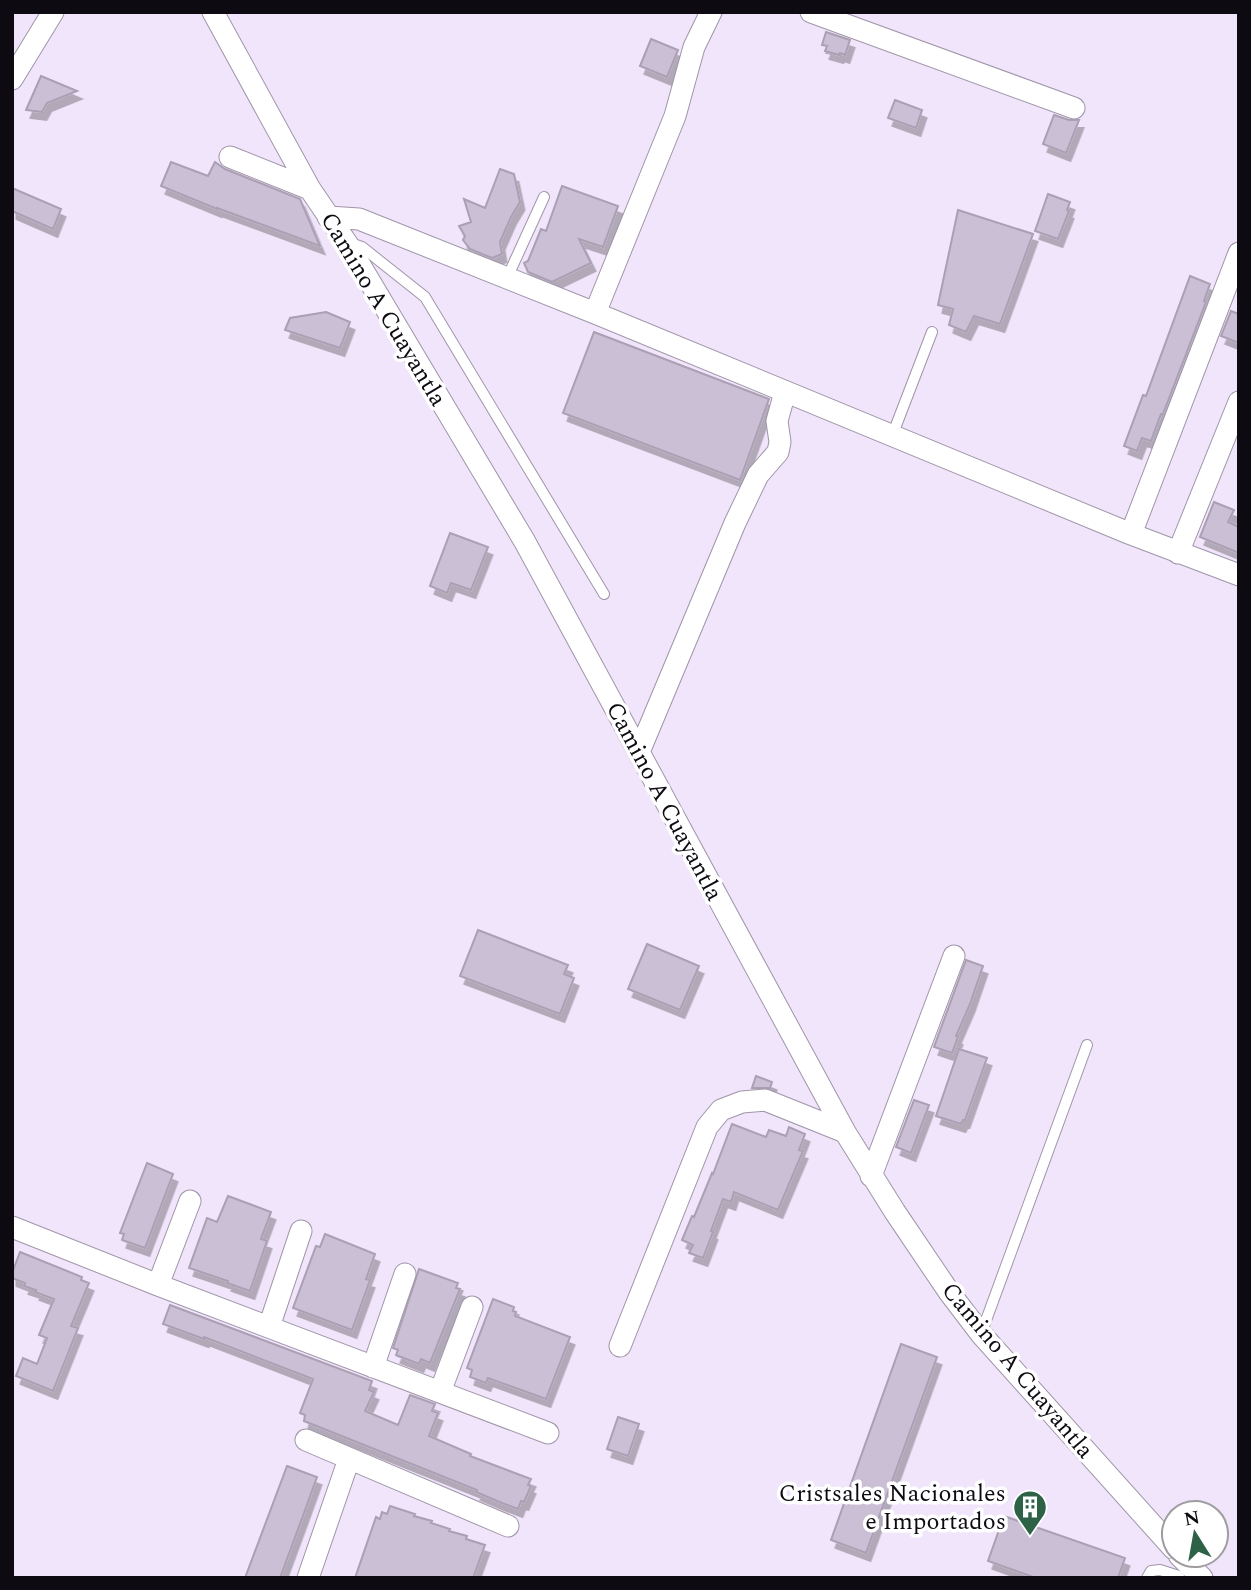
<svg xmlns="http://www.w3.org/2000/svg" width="1251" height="1590" viewBox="0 0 1251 1590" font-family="Spectral,serif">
<defs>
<filter id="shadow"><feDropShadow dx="4.5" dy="8" stdDeviation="0" flood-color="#0004"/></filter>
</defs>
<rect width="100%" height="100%" fill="#f1e5fb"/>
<!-- building -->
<path fill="#cabfd4" stroke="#aa9fb3" stroke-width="2" filter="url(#shadow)" d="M 826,32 L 850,40 L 845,55 L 840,53 L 839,55 L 825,51 L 827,46 L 822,45 Z
M 651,39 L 678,50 L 667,77 L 640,66 Z
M 41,76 L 77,91 L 47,103 L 42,112 L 26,110 Z
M 895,100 L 922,110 L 916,128 L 888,118 Z
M 1054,115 L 1069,120 L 1079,120 L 1066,153 L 1043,144 Z
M 171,162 L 208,176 L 215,162 L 225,169 L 300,199 L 320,246 L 217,208 L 217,209 L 161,186 Z
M 500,169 L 514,174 L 520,202 L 511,217 L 500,242 L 502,254 L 492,258 L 470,249 L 463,240 L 465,236 L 459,226 L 471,222 L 464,199 L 485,208 Z
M 562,186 L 618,206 L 603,247 L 579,239 L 591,263 L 552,282 L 528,272 L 524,263 L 528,261 L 541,229 L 546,231 Z
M 12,188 L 61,209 L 53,229 L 12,211 Z
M 1048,194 L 1070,202 L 1067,210 L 1069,211 L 1058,239 L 1035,231 Z
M 958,210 L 1033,234 L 1000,324 L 974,316 L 966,332 L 949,325 L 953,309 L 938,305 Z
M 1190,276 L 1210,284 L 1204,301 L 1206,302 L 1163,414 L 1161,414 L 1151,441 L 1142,438 L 1137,451 L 1124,446 L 1143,395 L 1146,396 Z
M 1231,311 L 1239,314 L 1239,343 L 1221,336 Z
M 326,312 L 350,322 L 340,348 L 285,330 L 290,318 Z
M 594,332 L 769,399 L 740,480 L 563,413 Z
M 1214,502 L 1234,510 L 1228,522 L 1239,527 L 1239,553 L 1200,537 Z
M 450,533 L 488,547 L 471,590 L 451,583 L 447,593 L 430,586 Z
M 478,930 L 568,965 L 564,974 L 574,978 L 560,1014 L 460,976 Z
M 647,944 L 699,966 L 680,1010 L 628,989 Z
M 966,960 L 983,966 L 970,1004 L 956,1036 L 958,1037 L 952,1053 L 934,1047 Z
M 959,1049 L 987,1058 L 965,1120 L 963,1120 L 961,1124 L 936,1116 Z
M 756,1076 L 772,1082 L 770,1088 L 752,1088 Z
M 914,1100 L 929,1105 L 911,1153 L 896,1147 Z
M 732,1124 L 766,1137 L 769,1130 L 786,1136 L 789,1127 L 805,1134 L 799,1150 L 803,1151 L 778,1210 L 734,1192 L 731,1202 L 723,1199 L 711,1231 L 713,1232 L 703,1258 L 689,1253 L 693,1245 L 682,1240 L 692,1216 L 694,1217 L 712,1173 L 713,1174 Z
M 147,1163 L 173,1174 L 145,1248 L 122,1240 L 124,1234 L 120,1233 Z
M 228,1196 L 271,1212 L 261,1239 L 267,1241 L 250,1291 L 227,1283 L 228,1281 L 189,1268 L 207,1218 L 217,1222 Z
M 325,1234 L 375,1254 L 366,1279 L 370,1280 L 352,1330 L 293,1308 L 316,1246 L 320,1247 Z
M 20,1252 L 82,1277 L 81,1280 L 89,1283 L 71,1326 L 78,1328 L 53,1391 L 16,1376 L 23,1358 L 37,1364 L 47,1338 L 39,1335 L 54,1299 L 35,1292 L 36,1290 L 24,1286 L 25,1283 L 12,1278 L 12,1273 Z
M 419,1269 L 458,1283 L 456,1288 L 460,1289 L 430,1363 L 421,1359 L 419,1364 L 396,1355 L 398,1350 L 393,1348 Z
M 493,1299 L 514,1307 L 513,1311 L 516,1312 L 515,1316 L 570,1337 L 546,1399 L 488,1378 L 486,1383 L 470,1377 L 472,1370 L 467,1368 Z
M 170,1305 L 372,1381 L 369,1390 L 374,1392 L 365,1411 L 398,1425 L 410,1395 L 435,1404 L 432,1411 L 438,1413 L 429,1436 L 471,1454 L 470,1456 L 531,1479 L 528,1485 L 531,1486 L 524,1502 L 521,1501 L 518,1509 L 502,1503 L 476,1492 L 477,1490 L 304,1421 L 305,1415 L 300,1413 L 313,1379 L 204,1337 L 204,1339 L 163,1324 Z
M 901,1344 L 937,1357 L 866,1553 L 831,1540 Z
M 618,1417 L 639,1424 L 628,1456 L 607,1449 Z
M 287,1466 L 317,1477 L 304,1513 L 280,1578 L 245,1578 Z
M 390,1506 L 415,1514 L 414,1516 L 432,1521 L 431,1523 L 450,1529 L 449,1531 L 467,1536 L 466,1539 L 485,1545 L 473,1578 L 355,1578 L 376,1517 L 380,1519 L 382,1512 L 387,1514 Z
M 1004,1516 L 1125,1558 L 1118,1578 L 1036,1578 L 988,1561 Z"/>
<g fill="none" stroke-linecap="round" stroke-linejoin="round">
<!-- service casing -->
<g stroke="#9f95a8" stroke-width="12">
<path id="service" d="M 348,245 L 356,245 L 362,247 L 425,297 L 604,594
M 507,278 L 544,197
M 892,436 L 932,332
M 981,1334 L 1087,1045
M 1147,1578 L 1151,1571 L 1160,1570 L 1179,1576"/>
</g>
<!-- minor casing -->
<g stroke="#9f95a8" stroke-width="23">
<path id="minor" d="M 213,12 L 310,189 L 348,245 L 525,542 L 845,1132 L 895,1212 L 949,1292 L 981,1334 L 1174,1549
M 811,12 L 1074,108
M 12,79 L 53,12
M 230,157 L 310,189
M 328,217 L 359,219 L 595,313 L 1131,534 L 1239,575
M 595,313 L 675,116 L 694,47 L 711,12
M 1131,534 L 1239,253
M 1178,553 L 1239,402
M 639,752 L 735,523 L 758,475 L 778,452 L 780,442 L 777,421 L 785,392
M 871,1176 L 954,956
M 12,1227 L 158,1285 L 548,1433
M 158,1285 L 190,1201
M 269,1327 L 301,1231
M 620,1346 L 707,1127 L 721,1110 L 742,1102 L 765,1100 L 845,1132
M 373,1367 L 405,1274
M 440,1392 L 472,1307
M 306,1440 L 508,1526
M 1179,1555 L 1202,1578
M 308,1578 L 349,1459"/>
</g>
<!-- service -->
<use href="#service" stroke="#fff" stroke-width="10"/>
<!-- minor -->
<use href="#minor" stroke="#fff" stroke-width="21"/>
</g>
<!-- icons -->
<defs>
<g id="building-pin" transform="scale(1.75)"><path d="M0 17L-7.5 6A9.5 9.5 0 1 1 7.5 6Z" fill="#2d6247" stroke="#fff"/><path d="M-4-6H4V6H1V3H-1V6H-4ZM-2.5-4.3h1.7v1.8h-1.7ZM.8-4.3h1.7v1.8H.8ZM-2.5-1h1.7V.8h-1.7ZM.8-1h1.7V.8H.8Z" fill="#fff"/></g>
</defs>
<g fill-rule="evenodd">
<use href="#building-pin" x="1030" y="1507"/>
</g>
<g text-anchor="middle" stroke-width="7" stroke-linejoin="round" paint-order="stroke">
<!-- street labels -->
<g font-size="24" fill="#0e0a11" stroke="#fff">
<text transform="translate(384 309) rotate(59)" y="8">Camino A Cuayantla</text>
<text transform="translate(665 801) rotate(62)" y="8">Camino A Cuayantla</text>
<text transform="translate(1018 1370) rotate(50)" y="8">Camino A Cuayantla</text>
</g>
<!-- poi labels -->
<g font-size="24" fill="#0e0a11" stroke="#fff" text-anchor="end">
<text x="1006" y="1501">Cristsales Nacionales<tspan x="1006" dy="28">e Importados</tspan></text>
</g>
</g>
<!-- border -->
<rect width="1251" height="1590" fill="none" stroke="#0e0a11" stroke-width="28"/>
<!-- north arrow -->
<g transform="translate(1195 1534) rotate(349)"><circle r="33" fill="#ffffff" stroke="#9f9da0" stroke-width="2"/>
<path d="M0-5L12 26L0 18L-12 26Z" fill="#2d6247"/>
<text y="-10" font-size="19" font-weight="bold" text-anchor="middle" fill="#0e0a11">N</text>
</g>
</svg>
